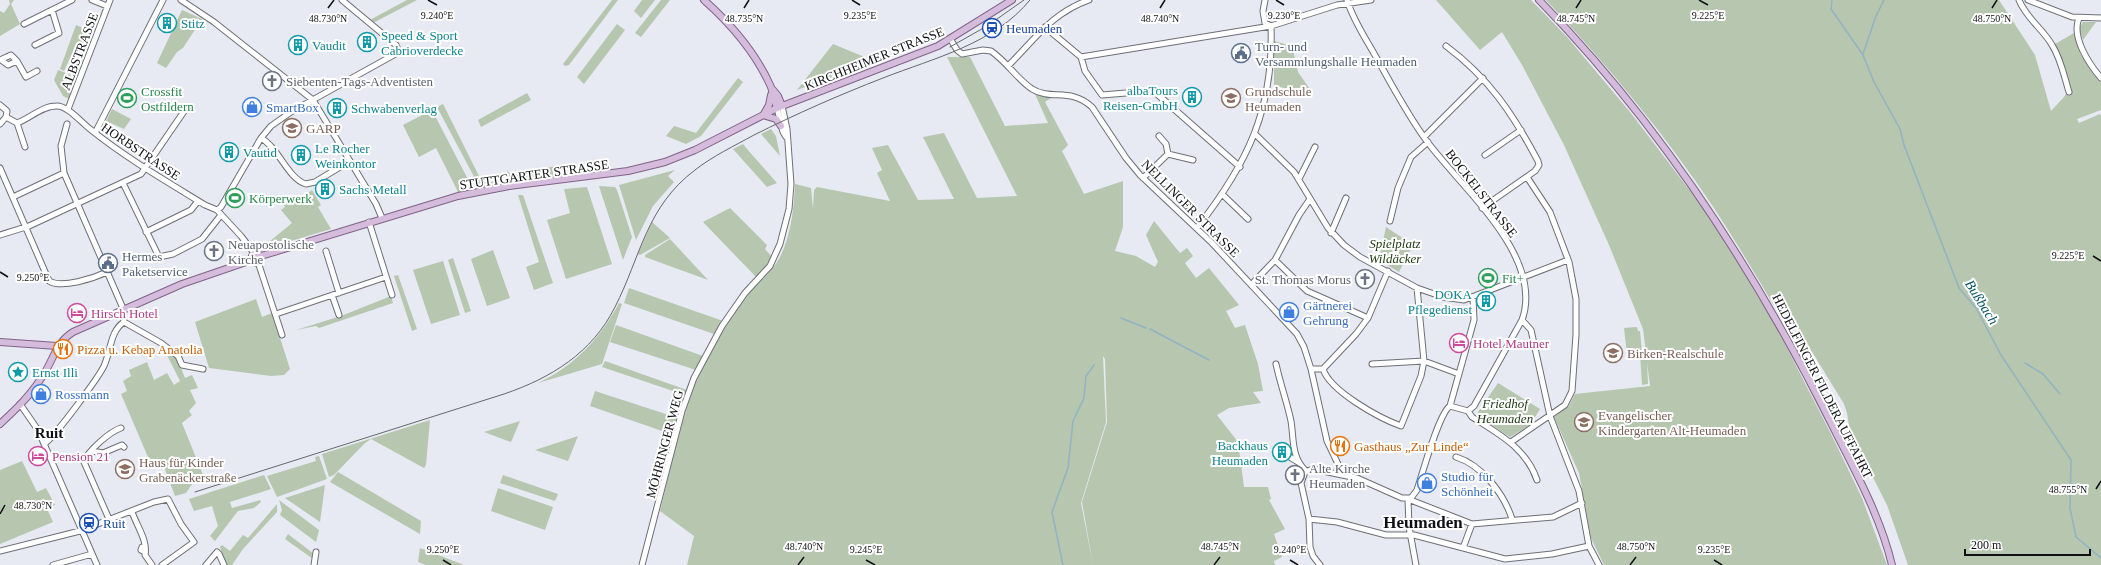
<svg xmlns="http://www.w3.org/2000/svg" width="2101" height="565" viewBox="0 0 2101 565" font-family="'Times New Roman',serif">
<rect width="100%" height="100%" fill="#e7eaf2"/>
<!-- green -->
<path fill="#b6c6af" d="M 9,0 L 14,0 L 11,4 L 20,24 L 0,36 L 0,11 L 4,13 L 10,4 Z
M 407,0 L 417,0 L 371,24 L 368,21 Z
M 612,0 L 618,0 L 569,65 L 565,66 L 563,64 Z
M 642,0 L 655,0 L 641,18 L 634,11 Z
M 661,0 L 670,0 L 641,37 L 635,33 Z
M 1436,0 L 1531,0 L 1567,37 L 1630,112 L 1707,213 L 1736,258 L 1765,305 L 1831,434 L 1862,498 L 1887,565 L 1604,565 L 1591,538 L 1579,473 L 1554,417 L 1569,406 L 1575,394 L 1650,386 L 1647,362 L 1648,384 L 1642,385 L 1640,354 L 1627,355 L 1624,328 L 1637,327 L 1638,331 L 1640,331 L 1642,353 L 1646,352 L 1643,329 L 1609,245 L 1564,145 L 1522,65 L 1502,32 L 1480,50 Z
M 1546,0 L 1999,0 L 2035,55 L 2051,111 L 2064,97 L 2069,88 L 2060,56 L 2055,44 L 2074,33 L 2081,55 L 2101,82 L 2101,110 L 2077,119 L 2079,123 L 2100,114 L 2101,116 L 2101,565 L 1908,565 L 1887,505 L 1850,432 L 1847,413 L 1844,404 L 1787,311 L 1779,314 C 1758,279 1737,243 1714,208 C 1665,134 1607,65 1546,0 Z
M 182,10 L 202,19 L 183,48 L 177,52 L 166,68 L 157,63 Z
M 2083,22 L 2096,22 L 2083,40 L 2079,28 Z
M 617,24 L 625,30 L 584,84 L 577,77 Z
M 76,25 L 88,30 L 82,47 L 76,45 L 64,71 L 60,69 Z
M 1274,41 L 1292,46 L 1298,72 L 1312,92 L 1310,96 L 1274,85 Z
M 833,44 L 867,58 L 868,62 L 862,66 L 797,90 Z
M 947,57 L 970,57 L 1005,126 L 1048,123 L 1035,94 L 1050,95 L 1051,98 L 1045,102 L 1068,145 L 1062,151 L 1084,194 L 1123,181 L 1123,227 L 1115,251 L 1136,256 L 1155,267 L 1158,262 L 1146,235 L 1154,221 L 1180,253 L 1187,248 L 1193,256 L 1185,263 L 1196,278 L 1209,268 L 1239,305 L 1226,311 L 1235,328 L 1245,325 L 1258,364 L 1263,391 L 1253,392 L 1261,403 L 1229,408 L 1217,415 L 1238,442 L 1244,487 L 1268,487 L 1271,499 L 1269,500 L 1285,529 L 1274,534 L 1282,557 L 1274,561 L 1275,565 L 1093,565 L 1082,502 L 1107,422 L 1105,359 L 1103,356 L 1106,422 L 1081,503 L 1093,565 L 687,565 L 694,536 L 660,511 C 674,456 684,401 711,350 C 722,329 735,310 750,292 C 760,281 774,270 781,255 C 791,234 794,208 795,184 L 811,188 L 813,209 L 814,190 L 817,187 L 890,201 L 877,173 L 882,170 L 872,148 L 888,145 L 918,200 L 954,199 L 923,137 L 944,133 L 977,198 L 1017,196 Z
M 58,70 L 77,77 L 69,99 L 63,96 L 54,80 Z
M 738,78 L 743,82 L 701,136 L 686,144 L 666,136 L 674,126 L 696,133 Z
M 527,93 L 531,100 L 481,127 L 478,120 Z
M 443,104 L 481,180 L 486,177 L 490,183 L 493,181 L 495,185 L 480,188 L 437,107 Z
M 112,109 L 131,119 L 124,129 L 106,121 Z
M 432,110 L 473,189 L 458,192 L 436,148 L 419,157 L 403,125 Z
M 771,129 L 776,136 L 780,156 L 761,134 Z
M 743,144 L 747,149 L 777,183 L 767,187 L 733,149 Z
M 561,165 L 563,176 L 509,183 L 507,170 L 511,175 Z
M 675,170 L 668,176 L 674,182 L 653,206 L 636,240 L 619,185 Z
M 599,186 L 615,187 L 617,190 L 632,237 L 623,260 Z
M 587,187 L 612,264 L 566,279 L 547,220 L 570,213 L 564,189 Z
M 312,190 L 321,205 L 318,207 L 331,229 L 258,251 L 292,223 L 281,210 L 285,207 L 282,203 L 289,197 L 294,203 Z
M 518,195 L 523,195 L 553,283 L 534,290 L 526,267 L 539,262 Z
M 730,208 L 767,245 L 765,249 L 772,257 L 757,278 L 703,222 Z
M 652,222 L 670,238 L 640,255 L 638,254 Z
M 1386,227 L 1413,245 L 1399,272 L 1379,260 Z
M 670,239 L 708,280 L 645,257 L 645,255 Z
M 493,250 L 510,298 L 487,306 L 471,259 Z
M 453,258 L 471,311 L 465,313 L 448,260 Z
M 443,261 L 460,315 L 431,324 L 413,270 Z
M 398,275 L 417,329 L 412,331 L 394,276 Z
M 629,288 L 723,321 L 714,334 L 624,303 Z
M 391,296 L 393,303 L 319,328 L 316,326 L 296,330 L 341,316 Z
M 256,299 L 262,317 L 272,313 L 290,369 L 284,375 L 271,376 L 209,368 L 195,322 Z
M 619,303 L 622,304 L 602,364 L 538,383 C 574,366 600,339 619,303 Z
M 616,325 L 703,356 L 696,370 L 610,342 Z
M 166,350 L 177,358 L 185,378 L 192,375 L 198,388 L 190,390 L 196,403 L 189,411 L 192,415 L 182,423 L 205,480 L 192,484 L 186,493 L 175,496 L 161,459 L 151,464 L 121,394 L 127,391 L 123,381 L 131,376 L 129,370 L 147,362 L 154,380 L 167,373 L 174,385 L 180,381 L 167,355 Z
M 605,361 L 687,390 L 685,395 L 602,367 Z
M 1498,383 L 1540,409 L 1530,425 L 1510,437 L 1476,415 Z
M 595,391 L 678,418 L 673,438 L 665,435 L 665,432 L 590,406 Z
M 430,420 L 426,465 L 424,468 L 371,439 L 364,444 L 334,475 L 329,477 L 322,454 Z
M 520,421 L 511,442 L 484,432 Z
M 578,436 L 568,461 L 535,450 Z
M 319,456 L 327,479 L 277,497 L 267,476 L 316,461 L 315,457 Z
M 22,461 L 37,492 L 46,488 L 55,505 L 47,509 L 53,522 L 0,544 L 0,470 Z
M 338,472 L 421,521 L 420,534 L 330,482 Z
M 264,475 L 271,489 L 230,502 L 232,508 L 260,500 L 261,502 L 254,508 L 238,511 L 215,541 L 210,536 L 218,526 L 212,506 L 194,511 L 189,499 Z
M 503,475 L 558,494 L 555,501 L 500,483 Z
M 325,485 L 320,522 L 285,498 Z
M 498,488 L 553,507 L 545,530 L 491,511 Z
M 279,500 L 319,530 L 316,542 L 280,515 L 282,510 Z
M 277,504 L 277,512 L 243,549 L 232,565 L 226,565 L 220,547 L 222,545 L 230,551 L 243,535 L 248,538 Z
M 288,534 L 314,554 L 313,559 L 285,539 Z
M 420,548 L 464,565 L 426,565 L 418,562 Z"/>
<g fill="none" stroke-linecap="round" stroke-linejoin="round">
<!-- stream -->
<path stroke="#90b4c0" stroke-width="1.5" d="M 1832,0 L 1831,9 L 1863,55 L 1874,82 L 1900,129 L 1904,145 L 1959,288 L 1976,308 L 2001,355 L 2071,460 L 2070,508 L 2076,537 L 2101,558
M 1863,54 L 1876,16 L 1884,0
M 1121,318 L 1146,328
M 1150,329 L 1209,360
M 2025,363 L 2043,374 L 2060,394
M 1063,565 L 1052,512 L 1068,468 L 1073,421 L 1084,398 L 1086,376 L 1094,365"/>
<!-- minor casing -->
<g stroke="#6c6f76" stroke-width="7">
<path id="minor" d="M 92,0 L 107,6
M 181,0 L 214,22 L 313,100 L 376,204 L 382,218
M 1347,0 C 1353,20 1366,39 1376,57 C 1392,85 1407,114 1426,140 C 1460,187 1545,256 1522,320 L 1474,406 L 1468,411 L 1450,406
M 2019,0 C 2026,18 2043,29 2052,45 C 2061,59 2064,76 2069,92
M 2028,0 L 2072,17 L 2101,18
M 2079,18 C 2071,37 2089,64 2101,78
M 24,24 L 72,0
M 1045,27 L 1081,57 L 1085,71 L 1102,95 L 1150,91 L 1157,94 L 1240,167
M 951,40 L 957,50 L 962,54 L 983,50 L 991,51 C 1007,62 1017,79 1032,89 C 1052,101 1070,87 1092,107 L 1126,158 L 1140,175 L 1212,243 L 1297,334 L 1304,347 L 1311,369 L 1327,441 L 1338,464 L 1338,474
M 35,45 L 59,33 L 52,10
M 1446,46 C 1489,78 1513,114 1538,161 L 1539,165 L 1535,171 L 1482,208
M 1081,57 L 1271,26 L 1337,5 L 1371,0
M 0,60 L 11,55 L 17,61 L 8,65 L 1,60
M 17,61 L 26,77 L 37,71
M 1008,66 C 1035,39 1052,13 1089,0
M 0,105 L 7,111 L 6,117
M 777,108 L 783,132 L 786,137
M 68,109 L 110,0
M 6,117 L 17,123 C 29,119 42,106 56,106 C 67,105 81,122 90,129 C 126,158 166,181 205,205 L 217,210 L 241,236 L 254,253
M 17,123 L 25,147
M 0,124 L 6,117
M 67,124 L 61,146 L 64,173 L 122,306 L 124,322
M 95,133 L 163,0
M 1255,134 L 1294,172 L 1328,228 L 1344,245 L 1360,257 L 1417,288 L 1443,297 L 1464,300 L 1568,260
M 1159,136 L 1166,144 L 1168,154
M 1424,137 L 1483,78
M 261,138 C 279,148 288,179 306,184 L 315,182 L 350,161
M 1485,155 L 1521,130
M 0,168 L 49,281 C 62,289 94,278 107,272
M 1143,178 L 1168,154 L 1193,160
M 1299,179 L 1315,147
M 123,183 L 159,257 L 173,254 L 202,239 L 221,215
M 1223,195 L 1248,219
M 13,197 L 64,173
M 217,210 L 221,207 L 261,138 L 271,126 L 291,112 L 399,52 L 396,45 L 342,0
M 1390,221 L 1398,188 L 1411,157 L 1428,142
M 369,222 L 392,295
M 1197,228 C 1247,164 1274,110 1271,26 L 1265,23 L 1263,11 L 1265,0
M 146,232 L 191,210 L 198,201
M 1331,233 L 1346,198
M 0,235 L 29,226 L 141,174 L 187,107
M 326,251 L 339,293
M 1275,260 L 1307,291 L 1368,318
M 258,262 L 282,335
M 1251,285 L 1275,260 L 1299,215 L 1310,199
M 332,295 L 339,315
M 276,314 L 386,277
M 1522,320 L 1531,330 L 1550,416 L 1579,491 L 1589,546 L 1599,565
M 124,322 L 161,343 L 178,356 L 182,365 L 203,369
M 1276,364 C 1280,383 1287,402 1291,421 C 1294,439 1291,457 1306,471
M 1372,364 L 1424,361 L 1459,374
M 1311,369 L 1323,369 L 1356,334 L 1368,318 L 1388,271
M 1323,369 C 1330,391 1379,418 1401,426 L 1421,376 L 1424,361 L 1417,288
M 20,404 L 38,430 L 97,565
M 1450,406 L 1474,320 L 1473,297
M 1468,411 L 1472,417 C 1499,434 1526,448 1537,480
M 1511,442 L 1565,405 L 1572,391 L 1576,335 L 1576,299 L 1569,262 L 1550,212 L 1527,177
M 44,444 C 55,437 98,378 104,366 C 111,351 110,331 124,322
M 92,451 L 103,453 L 122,445 L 124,447
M 1281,456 L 1288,456 L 1298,462
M 1456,457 C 1482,465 1504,494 1512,519
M 1408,499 L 1472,524 L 1553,517 L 1582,503
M 1408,499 L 1409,527 L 1416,565
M 132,512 C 137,526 148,541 145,555 L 152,565
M 109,519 L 84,462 C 87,451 111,431 121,428
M 1309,519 L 1337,522 L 1386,535 L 1414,535 L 1505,559 L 1552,554 L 1589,546
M 1463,548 L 1472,524
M 0,551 L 80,531 L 154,502 L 168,499 L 181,524 L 194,542 L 162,565
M 145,552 L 141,550 L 142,547 L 145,546
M 53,565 L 92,554
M 206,565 L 217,552 L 219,554 L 224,565
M 314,565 L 316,552
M 642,565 L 682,411 L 694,378 L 722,326 L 745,293 L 770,266 L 780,244 L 789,209 L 791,184 L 787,129 L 782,106
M 1320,565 L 1313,556 L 1310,547 L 1309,519 L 1301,483 L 1305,472 L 1313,469 L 1357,478 L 1402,498 L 1411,498 L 1417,490 C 1422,475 1439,413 1450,406"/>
</g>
<!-- major casing -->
<g stroke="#7f6387" stroke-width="8">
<path id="major" d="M 704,0 C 732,25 756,53 771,87 C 773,94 775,101 777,108
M 1539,0 C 1660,124 1754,268 1831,423 C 1854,469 1880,515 1892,565
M 773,90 L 778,96 L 782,106
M 764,114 L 769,105 L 771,95
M 763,115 L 776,119 L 781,126
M251.5 258a4.5 4.5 0 1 1 9 0a4.5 4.5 0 1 1-9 0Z
M 261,256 L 458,196 L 509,186 L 628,171 L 665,162 L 695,150 L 777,108 L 938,46 L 1012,0
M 0,342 L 57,346
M 0,424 C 14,411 29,397 40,380 C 53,363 54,344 73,332 L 182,284 L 252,260"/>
</g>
<!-- minor -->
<use href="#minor" stroke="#fff" stroke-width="5"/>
<!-- major -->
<use href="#major" stroke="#d6bcdc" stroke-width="6"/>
<!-- tram -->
<path stroke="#65676c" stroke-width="1" d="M 950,47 L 987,26 L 1024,0
M 195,492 L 504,394 C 551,378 592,353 615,307 C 641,256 646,207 695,170 C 713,156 734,146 754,135 C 796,114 839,95 883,78 C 934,58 994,44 1030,0"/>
</g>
<!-- ticks -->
<path fill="none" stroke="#0f1013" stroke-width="1.5" d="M 428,0 L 437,5M 852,0 L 860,5M 1276,0 L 1284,5M 1699,0 L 1708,5M 328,8 L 334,0M 744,8 L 749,0M 1160,8 L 1165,0M 1576,8 L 1581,0M 1992,8 L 1997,0M 2093,256 L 2101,261M 0,272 L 8,277M 2096,489 L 2101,481M 0,514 L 5,505M 443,560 L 451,565M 866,560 L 875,565M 1290,560 L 1298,565M 1714,560 L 1722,565M 798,565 L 804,557M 1214,565 L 1220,557M 1630,565 L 1636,557"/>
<!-- icons -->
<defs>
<g id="building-ring" transform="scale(1)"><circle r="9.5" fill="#fff" stroke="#0f9aa8" stroke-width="1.5"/><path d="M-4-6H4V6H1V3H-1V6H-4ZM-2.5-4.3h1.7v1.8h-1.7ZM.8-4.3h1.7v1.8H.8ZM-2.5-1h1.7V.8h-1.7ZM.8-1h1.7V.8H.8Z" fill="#0f9aa8"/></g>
<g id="station-ring" transform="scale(1)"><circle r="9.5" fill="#fff" stroke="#1a4fb4" stroke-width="1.5"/><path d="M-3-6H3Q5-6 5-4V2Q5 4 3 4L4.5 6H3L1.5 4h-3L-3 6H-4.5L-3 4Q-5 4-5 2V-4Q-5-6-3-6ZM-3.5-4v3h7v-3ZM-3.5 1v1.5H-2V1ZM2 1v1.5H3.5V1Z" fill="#1a4fb4"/></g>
<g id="civic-ring" transform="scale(1)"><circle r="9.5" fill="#fff" stroke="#5c6f8a" stroke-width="1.5"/><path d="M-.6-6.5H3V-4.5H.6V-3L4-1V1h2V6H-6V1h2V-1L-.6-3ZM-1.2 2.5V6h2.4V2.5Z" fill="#5c6f8a"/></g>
<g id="church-ring" transform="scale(1)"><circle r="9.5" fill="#fff" stroke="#6b7280" stroke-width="1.5"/><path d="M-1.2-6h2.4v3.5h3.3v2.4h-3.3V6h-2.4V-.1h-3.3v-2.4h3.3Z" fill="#6b7280"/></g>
<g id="stadium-ring" transform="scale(1)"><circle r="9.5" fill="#fff" stroke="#2e9e5b" stroke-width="1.5"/><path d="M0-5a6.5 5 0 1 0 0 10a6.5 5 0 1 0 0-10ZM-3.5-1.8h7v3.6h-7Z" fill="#2e9e5b"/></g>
<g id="school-ring" transform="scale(1)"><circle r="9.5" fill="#fff" stroke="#8d6e63" stroke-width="1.5"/><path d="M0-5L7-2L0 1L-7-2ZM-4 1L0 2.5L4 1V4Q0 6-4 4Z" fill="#8d6e63"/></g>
<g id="shop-ring" transform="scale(1)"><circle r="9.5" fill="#fff" stroke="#3f7fe0" stroke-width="1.5"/><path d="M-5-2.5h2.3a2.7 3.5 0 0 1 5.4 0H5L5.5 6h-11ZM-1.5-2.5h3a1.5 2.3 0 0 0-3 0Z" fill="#3f7fe0"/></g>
<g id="hotel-ring" transform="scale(1)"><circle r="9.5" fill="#fff" stroke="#d1479c" stroke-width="1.5"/><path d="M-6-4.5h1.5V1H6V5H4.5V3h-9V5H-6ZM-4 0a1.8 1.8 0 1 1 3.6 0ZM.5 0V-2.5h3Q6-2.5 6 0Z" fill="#d1479c"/></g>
<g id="restaurant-ring" transform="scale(1)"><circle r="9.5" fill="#fff" stroke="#e8710a" stroke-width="1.5"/><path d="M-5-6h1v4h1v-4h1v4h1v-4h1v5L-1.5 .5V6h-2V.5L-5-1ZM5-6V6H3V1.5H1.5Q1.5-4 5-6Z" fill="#e8710a"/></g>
<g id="sight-ring" transform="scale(1)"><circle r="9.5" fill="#fff" stroke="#0f9aa8" stroke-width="1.5"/><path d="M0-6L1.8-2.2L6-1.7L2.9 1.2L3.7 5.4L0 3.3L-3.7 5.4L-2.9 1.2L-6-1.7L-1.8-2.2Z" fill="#0f9aa8"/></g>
</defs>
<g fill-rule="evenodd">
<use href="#building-ring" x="167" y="23"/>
<use href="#station-ring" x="992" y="28"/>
<use href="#building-ring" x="367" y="42"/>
<use href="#building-ring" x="298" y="45"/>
<use href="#civic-ring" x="1241" y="53"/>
<use href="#church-ring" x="272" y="81"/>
<use href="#building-ring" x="1192" y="97"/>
<use href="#stadium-ring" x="127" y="98"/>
<use href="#school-ring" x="1231" y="98"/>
<use href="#shop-ring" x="252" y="107"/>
<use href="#building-ring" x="337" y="108"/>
<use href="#school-ring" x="292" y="128"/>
<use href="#building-ring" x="229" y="152"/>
<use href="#building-ring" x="301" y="155"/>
<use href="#building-ring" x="325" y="189"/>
<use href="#stadium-ring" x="235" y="198"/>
<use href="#church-ring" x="214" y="251"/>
<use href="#civic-ring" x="108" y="263"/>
<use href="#stadium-ring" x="1488" y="278"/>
<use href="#church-ring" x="1365" y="279"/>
<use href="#building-ring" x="1486" y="301"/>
<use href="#shop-ring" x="1289" y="312"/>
<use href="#hotel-ring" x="77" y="313"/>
<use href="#hotel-ring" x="1459" y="343"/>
<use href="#restaurant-ring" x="63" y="349"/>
<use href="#school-ring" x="1613" y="353"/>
<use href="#sight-ring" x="18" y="372"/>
<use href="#shop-ring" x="41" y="394"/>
<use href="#school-ring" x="1584" y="422"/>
<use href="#restaurant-ring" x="1340" y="446"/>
<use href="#building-ring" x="1282" y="452"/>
<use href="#hotel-ring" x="38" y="456"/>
<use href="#school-ring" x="125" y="469"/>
<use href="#church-ring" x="1295" y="475"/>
<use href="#shop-ring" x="1427" y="483"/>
<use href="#station-ring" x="89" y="523"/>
</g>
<g text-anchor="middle" stroke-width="4" stroke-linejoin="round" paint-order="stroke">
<!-- culture labels -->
<g font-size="13" fill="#0d838f" stroke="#fff" text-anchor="start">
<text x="181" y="28">Stitz</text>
<text x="381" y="40">Speed &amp; Sport<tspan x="381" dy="15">Cabrioverdecke</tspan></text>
<text x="312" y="50">Vaudit</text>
<text x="1178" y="95" text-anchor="end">albaTours<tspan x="1178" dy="15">Reisen-GmbH</tspan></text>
<text x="351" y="113">Schwabenverlag</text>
<text x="315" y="153">Le Rocher<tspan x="315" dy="15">Weinkontor</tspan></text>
<text x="243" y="157">Vautid</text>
<text x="339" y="194">Sachs Metall</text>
<text x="1472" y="299" text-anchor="end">DOKA<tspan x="1472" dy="15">Pflegedienst</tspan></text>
<text x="32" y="377">Ernst Illi</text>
<text x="1268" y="450" text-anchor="end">Backhaus<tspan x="1268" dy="15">Heumaden</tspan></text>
</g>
<!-- transit labels -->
<g font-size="13" fill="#164399" stroke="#fff" text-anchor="start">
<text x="1006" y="33">Heumaden</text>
<text x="103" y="528">Ruit</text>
</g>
<!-- service labels -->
<g font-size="13" fill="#4e5e75" stroke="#fff" text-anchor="start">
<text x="1255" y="51">Turn- und<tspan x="1255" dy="15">Versammlungshalle Heumaden</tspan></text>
<text x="122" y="261">Hermes<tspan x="122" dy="15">Paketservice</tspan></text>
</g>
<!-- street labels -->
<g font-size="13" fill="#0f1013" stroke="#fff">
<text transform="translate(79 51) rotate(-69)" y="5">ALBSTRASSE</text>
<text transform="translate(874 58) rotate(-22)" y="5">KIRCHHEIMER STRASSE</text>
<text transform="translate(141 151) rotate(34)" y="5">HORBSTRASSE</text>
<text transform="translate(534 174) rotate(-8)" y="5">STUTTGARTER STRASSE</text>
<text transform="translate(1482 193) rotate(52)" y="5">BOCKELSTRASSE</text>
<text transform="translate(1191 208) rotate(45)" y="5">NELLINGER STRASSE</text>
<text transform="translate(1823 386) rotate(63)" y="5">HEDELFINGER FILDERAUFFAHRT</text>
<text transform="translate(664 444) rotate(-75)" y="5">MÖHRINGER WEG</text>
</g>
<!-- worship labels -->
<g font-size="13" fill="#5b616d" stroke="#fff" text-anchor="start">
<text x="286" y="86">Siebenten-Tags-Adventisten</text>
<text x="228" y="249">Neuapostolische<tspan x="228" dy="15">Kirche</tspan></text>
<text x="1351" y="284" text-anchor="end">St. Thomas Morus</text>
<text x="1309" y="473">Alte Kirche<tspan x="1309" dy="15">Heumaden</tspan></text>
</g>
<!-- leisure labels -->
<g font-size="13" fill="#27864d" stroke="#fff" text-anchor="start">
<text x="141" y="96">Crossfit<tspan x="141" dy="15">Ostfildern</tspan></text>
<text x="249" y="203">Körperwerk</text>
<text x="1502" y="283">Fit+</text>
</g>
<!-- education labels -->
<g font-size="13" fill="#785e54" stroke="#fff" text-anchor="start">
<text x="1245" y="96">Grundschule<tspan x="1245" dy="15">Heumaden</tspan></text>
<text x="306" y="133">GARP</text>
<text x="1627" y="358">Birken-Realschule</text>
<text x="1598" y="420">Evangelischer<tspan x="1598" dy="15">Kindergarten Alt-Heumaden</tspan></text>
<text x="139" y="467">Haus für Kinder<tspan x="139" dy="15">Grabenäckerstraße</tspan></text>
</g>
<!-- shop labels -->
<g font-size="13" fill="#366cbe" stroke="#fff" text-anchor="start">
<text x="266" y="112">SmartBox</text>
<text x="1303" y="310">Gärtnerei<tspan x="1303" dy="15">Gehrung</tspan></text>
<text x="55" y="399">Rossmann</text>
<text x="1441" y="481">Studio für<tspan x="1441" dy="15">Schönheit</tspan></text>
</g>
<!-- park labels -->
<g font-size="13" font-style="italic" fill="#203b13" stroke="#fff">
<text x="1395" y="248">Spielplatz<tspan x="1395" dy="15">Wildäcker</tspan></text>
<text x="1505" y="408">Friedhof<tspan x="1505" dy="15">Heumaden</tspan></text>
</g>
<!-- hotel labels -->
<g font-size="13" fill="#b23c85" stroke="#fff" text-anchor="start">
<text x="91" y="318">Hirsch Hotel</text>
<text x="1473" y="348">Hotel Mautner</text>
<text x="52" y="461">Pension 21</text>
</g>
<!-- food labels -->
<g font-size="13" fill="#c56008" stroke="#fff" text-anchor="start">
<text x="77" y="354">Pizza u. Kebap Anatolia</text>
<text x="1354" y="451">Gasthaus „Zur Linde“</text>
</g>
<!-- water labels -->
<g font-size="14" font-style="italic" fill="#005162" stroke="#fff">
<text transform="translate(1982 302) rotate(58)" y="5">Bußbach</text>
</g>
<!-- quarter labels -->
<g font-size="15" font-weight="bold" fill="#0f1013" stroke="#fff">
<text x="49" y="438">Ruit</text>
</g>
<!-- district labels -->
<g font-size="17" font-weight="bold" fill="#0f1013" stroke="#fff">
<text x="1423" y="528">Heumaden</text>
</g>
</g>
<g font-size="10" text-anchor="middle" fill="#0f1013" stroke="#fff" stroke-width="4" stroke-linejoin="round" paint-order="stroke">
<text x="437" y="19">9.240°E</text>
<text x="860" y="19">9.235°E</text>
<text x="1284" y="19">9.230°E</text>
<text x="1708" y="19">9.225°E</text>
<text x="328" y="22">48.730°N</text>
<text x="744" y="22">48.735°N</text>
<text x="1160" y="22">48.740°N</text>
<text x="1576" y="22">48.745°N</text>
<text x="1992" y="22">48.750°N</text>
<text x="2068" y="259">9.225°E</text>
<text x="33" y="281">9.250°E</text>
<text x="2068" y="493">48.755°N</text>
<text x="33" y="509">48.730°N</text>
<text x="804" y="550">48.740°N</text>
<text x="1220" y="550">48.745°N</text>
<text x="1636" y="550">48.750°N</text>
<text x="443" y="553">9.250°E</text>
<text x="866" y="553">9.245°E</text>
<text x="1290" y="553">9.240°E</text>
<text x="1714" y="553">9.235°E</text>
</g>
<!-- scale -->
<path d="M1965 549v6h125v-6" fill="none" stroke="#0f1013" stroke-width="2"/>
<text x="1971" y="549" font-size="12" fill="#0f1013" stroke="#ffffff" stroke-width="3" paint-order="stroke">200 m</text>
</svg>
